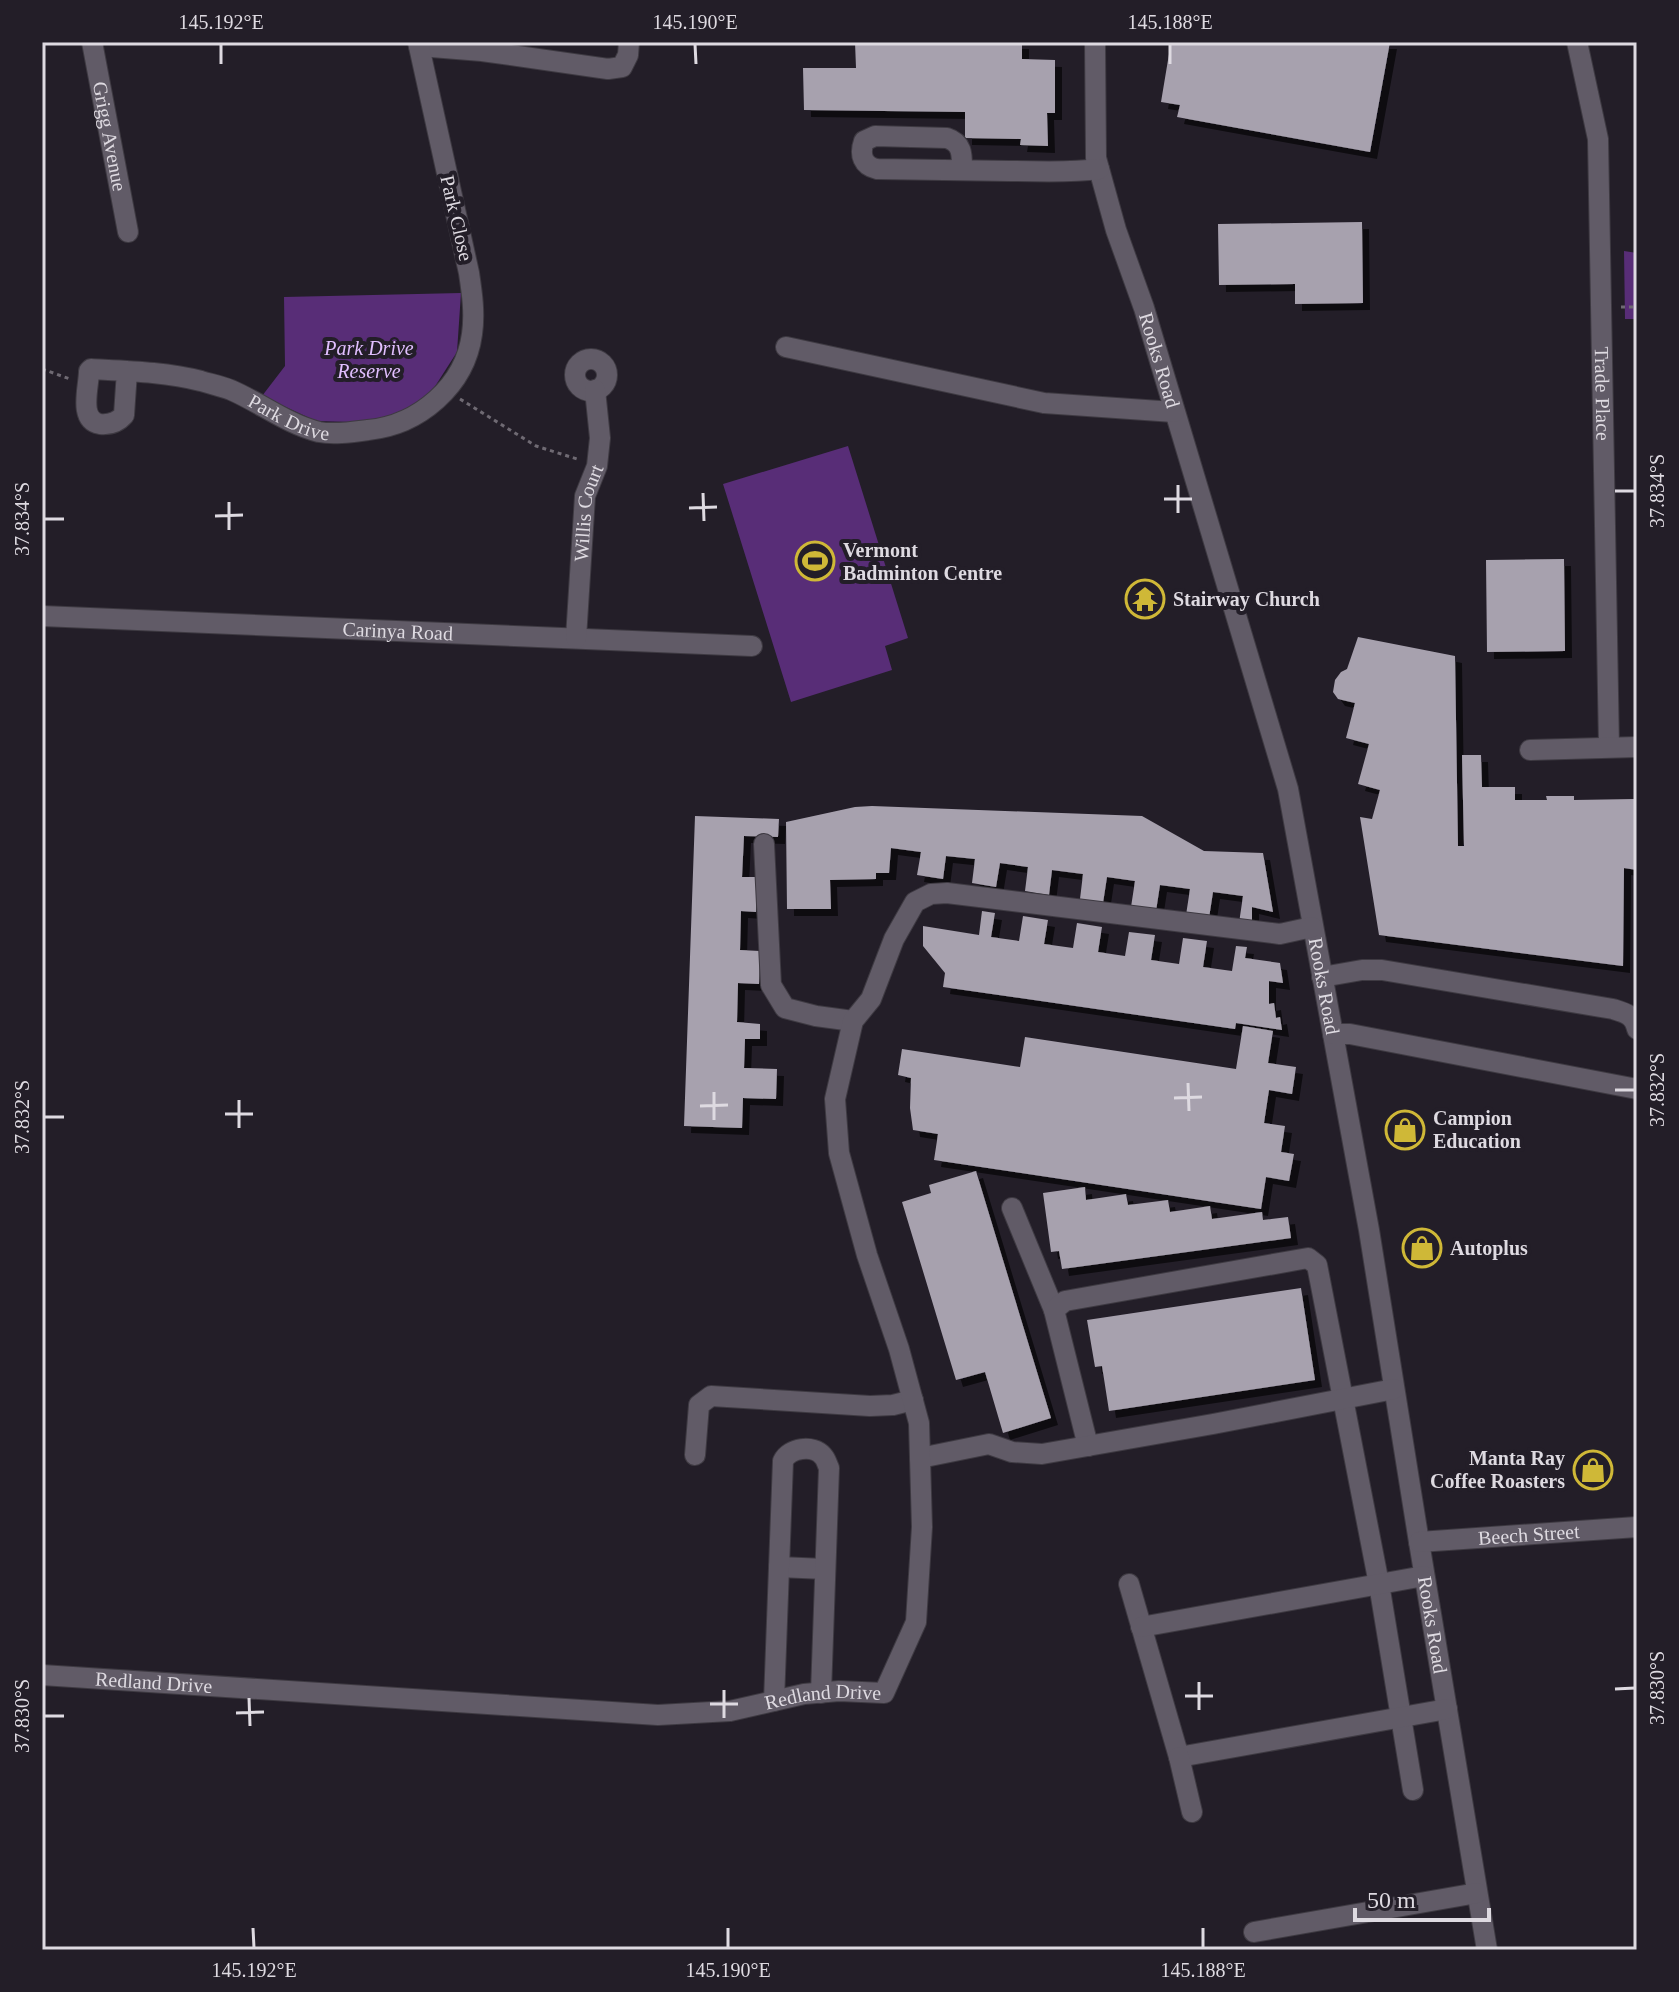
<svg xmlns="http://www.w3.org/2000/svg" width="1679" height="1992" viewBox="0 0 1679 1992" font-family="Georgia,serif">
<defs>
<filter id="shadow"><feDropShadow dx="7" dy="7" stdDeviation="0" flood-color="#0009"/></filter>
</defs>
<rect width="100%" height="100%" fill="#231e28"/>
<!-- green -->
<path fill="#582d77" d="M 1624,251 L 1637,253 L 1637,319 L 1625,319 Z
M 461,293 L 457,352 L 425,402 L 385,423 L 316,421 L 262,396 L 285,366 L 284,297 Z
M 848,446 L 908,638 L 885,646 L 892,670 L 791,702 L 723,484 Z"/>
<!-- building -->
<path fill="#a7a1ae" filter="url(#shadow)" d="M 855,42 L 1022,42 L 1022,59 L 1055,60 L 1055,113 L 1047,113 L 1048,146 L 1020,145 L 1021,139 L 965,138 L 965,112 L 804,110 L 803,68 L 856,68 Z
M 1171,42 L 1390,42 L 1370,152 L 1177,117 L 1180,105 L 1161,102 Z
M 1362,222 L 1363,303 L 1295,304 L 1295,284 L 1219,285 L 1218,224 Z
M 1564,559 L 1565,651 L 1487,652 L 1486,560 Z
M 1358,637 L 1455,656 L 1458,846 L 1464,846 L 1462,755 L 1481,755 L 1482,787 L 1515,787 L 1515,800 L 1547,800 L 1546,796 L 1574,796 L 1574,800 L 1634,799 L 1634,794 L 1637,794 L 1637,870 L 1624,868 L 1623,966 L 1379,935 L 1360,817 L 1372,819 L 1380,790 L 1358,784 L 1369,744 L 1346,738 L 1355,703 L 1338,699 L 1333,692 L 1335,680 L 1341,672 L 1347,669 Z
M 872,806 L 1142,816 L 1204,851 L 1263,853 L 1273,912 L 1252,907 L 1252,925 L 1239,923 L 1243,896 L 1213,892 L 1209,918 L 1186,915 L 1190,889 L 1160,885 L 1156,911 L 1131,907 L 1135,881 L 1107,877 L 1103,903 L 1080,899 L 1083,874 L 1052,870 L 1049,895 L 1025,891 L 1028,867 L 1000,863 L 996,887 L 972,883 L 975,859 L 946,856 L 943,879 L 917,875 L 921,852 L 891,848 L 889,873 L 876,873 L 876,879 L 830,880 L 831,909 L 787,909 L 786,822 L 855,807 Z
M 695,816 L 779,819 L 778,837 L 744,836 L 742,877 L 757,877 L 756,912 L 741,911 L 740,950 L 760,951 L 759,984 L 738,983 L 737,1022 L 760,1024 L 760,1039 L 745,1039 L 744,1068 L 777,1069 L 776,1099 L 743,1098 L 742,1128 L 684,1126 Z
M 982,911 L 995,913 L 991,937 L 1019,941 L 1023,916 L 1048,920 L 1044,944 L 1073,948 L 1077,923 L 1102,927 L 1098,952 L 1125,956 L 1129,932 L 1155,935 L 1151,960 L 1179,964 L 1183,938 L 1207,941 L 1203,967 L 1232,971 L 1236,946 L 1247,947 L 1245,958 L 1280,963 L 1283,983 L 1269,981 L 1269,1004 L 1274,1003 L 1276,1018 L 1280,1017 L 1282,1030 L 1236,1023 L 1235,1029 L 943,987 L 945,973 L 923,946 L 923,926 L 979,935 Z
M 1243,1026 L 1273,1031 L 1268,1063 L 1296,1067 L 1292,1094 L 1269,1090 L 1264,1123 L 1285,1126 L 1281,1152 L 1294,1154 L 1289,1181 L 1266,1177 L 1261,1209 L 934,1160 L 938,1134 L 913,1130 L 910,1108 L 911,1078 L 898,1075 L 902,1049 L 1020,1067 L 1025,1037 L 1236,1069 Z
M 976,1171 L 1051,1418 L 1003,1433 L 985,1372 L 956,1380 L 902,1202 L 931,1193 L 929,1185 Z
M 1085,1187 L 1086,1200 L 1126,1194 L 1128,1205 L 1168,1200 L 1170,1212 L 1210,1206 L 1212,1219 L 1262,1212 L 1263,1220 L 1288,1217 L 1291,1238 L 1062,1269 L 1059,1251 L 1051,1252 L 1043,1193 Z
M 1301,1288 L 1315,1380 L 1109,1411 L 1102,1366 L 1095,1367 L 1087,1320 Z"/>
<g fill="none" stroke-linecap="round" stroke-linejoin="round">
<!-- minor casing -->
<g stroke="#3e3a42" stroke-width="22">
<g id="minor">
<path id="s1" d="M 92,42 L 128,232"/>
<path id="s2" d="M 1095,42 L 1096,158 L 1116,230 L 1144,308 L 1288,789 L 1369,1230 L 1419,1542 L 1487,1950"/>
<path id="s3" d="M 1577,42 L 1598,139 L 1609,747"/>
<path d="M 419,46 L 482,51 L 608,69 L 622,67 L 628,55 L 629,42"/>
<path d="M 962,170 C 962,156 963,143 947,138 L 875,136 L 864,141 C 859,155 863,166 877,169 C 921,170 966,170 1010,171 C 1040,171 1069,173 1099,169"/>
<path d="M 786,347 L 1044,403 L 1174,412"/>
<circle cx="591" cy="375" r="16"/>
<path id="s4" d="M 127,371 L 124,415 C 118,422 110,425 100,424 C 78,420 89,387 89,371 L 91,369 C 127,371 166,372 201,381 C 211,384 221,386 231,390 C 261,403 287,424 319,432 C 334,435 353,432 368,430 C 419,425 465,386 472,334 C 475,313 472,293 469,273 L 418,42"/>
<path id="s5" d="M 42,616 L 752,646"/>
<path id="s6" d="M 576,638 L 585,496 L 597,466 L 600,438 L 595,390"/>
<path d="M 1530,750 L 1637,747"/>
<path d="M 764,844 L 771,985 L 785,1008 L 816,1016 L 853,1021"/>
<path d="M 1322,977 L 1362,970 L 1382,970 L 1613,1009 C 1626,1013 1634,1015 1637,1029"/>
<path d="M 1333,1034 L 1350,1034 L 1637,1089"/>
<path d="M 1012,1208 L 1054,1310"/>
<path d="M 1088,1446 L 1054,1310 L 1065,1301 L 1308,1258 L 1317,1265 L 1379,1584 L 1413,1790"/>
<path d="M 695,1455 L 699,1405 L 711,1396 L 870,1406 L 893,1405 L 913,1400"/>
<path d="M 920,1458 L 989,1444 L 1012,1452 L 1042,1454 L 1213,1424 L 1394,1389"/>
<path id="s7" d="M 1419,1542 L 1637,1527"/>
<path d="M 779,1567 L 825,1569"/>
<path d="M 1129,1584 L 1179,1757 L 1447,1709"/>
<path d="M 1141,1627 L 1424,1576"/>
<path id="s8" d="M 42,1675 L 658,1715 L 730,1711 L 804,1694 L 839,1691 L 884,1693 L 916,1622 L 922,1527 L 919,1423 L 899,1349 L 867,1255 L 839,1153 L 835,1099 L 853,1021 L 871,999 L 894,939 L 915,902 L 931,894 L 947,893 L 1280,934 L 1312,927"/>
<path d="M 774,1701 L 783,1461 C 789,1448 813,1444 823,1456 C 826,1459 827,1464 829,1468 L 821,1693"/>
<path d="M 1179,1757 L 1192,1812"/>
<path d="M 1254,1932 L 1477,1893"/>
</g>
</g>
<!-- path -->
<path stroke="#6f6a73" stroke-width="3" stroke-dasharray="4 4" stroke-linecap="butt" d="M 1621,307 L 1637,307
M 42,369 L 70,379
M 460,399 L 536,446 L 577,459"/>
<!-- minor -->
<use href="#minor" stroke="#615b67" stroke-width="20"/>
</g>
<!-- ticks -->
<path fill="none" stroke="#dedae1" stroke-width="3" d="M 221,44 L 221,64M 695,44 L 696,64M 1170,44 L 1170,64M 1178,485 L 1178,513M 1615,491 L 1635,491M 703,493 L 704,521M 1164,499 L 1192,499M 229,502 L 229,530M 689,508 L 717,507M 215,516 L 243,515M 44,519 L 64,519M 1188,1083 L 1189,1111M 1615,1090 L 1635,1090M 714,1092 L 714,1120M 1174,1098 L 1202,1097M 239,1100 L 239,1128M 700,1106 L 728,1105M 225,1114 L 253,1114M 44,1117 L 64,1117M 1199,1682 L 1199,1710M 1615,1689 L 1635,1688M 724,1690 L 724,1718M 1185,1696 L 1213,1696M 249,1698 L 250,1726M 710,1704 L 738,1704M 236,1713 L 264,1712M 44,1716 L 64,1716M 253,1928 L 254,1948M 728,1928 L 728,1948M 1203,1928 L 1203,1948"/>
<!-- icons -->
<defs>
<g id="stadium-ring" transform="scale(2)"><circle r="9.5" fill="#231e28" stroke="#cfb837" stroke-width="1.5"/><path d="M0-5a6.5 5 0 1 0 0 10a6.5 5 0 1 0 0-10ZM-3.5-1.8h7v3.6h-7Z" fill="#cfb837"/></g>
<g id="temple-ring" transform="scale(2)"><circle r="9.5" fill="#231e28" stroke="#cfb837" stroke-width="1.5"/><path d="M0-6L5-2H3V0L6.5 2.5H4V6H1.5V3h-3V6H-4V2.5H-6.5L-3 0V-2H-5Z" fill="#cfb837"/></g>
<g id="shop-ring" transform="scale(2)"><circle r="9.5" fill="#231e28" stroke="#cfb837" stroke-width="1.5"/><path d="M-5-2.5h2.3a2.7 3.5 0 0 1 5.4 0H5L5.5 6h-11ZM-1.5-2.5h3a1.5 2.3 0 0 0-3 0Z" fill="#cfb837"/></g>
</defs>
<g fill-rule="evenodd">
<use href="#stadium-ring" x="815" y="561"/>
<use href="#temple-ring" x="1145" y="599"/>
<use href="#shop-ring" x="1405" y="1130"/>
<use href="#shop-ring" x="1422" y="1248"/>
<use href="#shop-ring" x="1593" y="1470"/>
</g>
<g text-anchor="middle" stroke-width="8" stroke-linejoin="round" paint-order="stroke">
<!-- street labels -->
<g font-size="20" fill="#dedae1" stroke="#231e28">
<text dy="7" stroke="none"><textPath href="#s1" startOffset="96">Grigg Avenue</textPath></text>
<text transform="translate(457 218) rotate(77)" y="7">Park Close</text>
<text dy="7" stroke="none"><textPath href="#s2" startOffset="328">Rooks Road</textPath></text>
<text dy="7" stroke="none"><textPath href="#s3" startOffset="354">Trade Place</textPath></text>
<text dy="7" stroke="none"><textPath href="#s4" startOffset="340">Park Drive</textPath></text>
<text dy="7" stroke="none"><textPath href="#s6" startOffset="126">Willis Court</textPath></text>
<text dy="7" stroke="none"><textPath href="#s5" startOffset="356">Carinya Road</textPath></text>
<text dy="7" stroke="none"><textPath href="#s2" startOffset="976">Rooks Road</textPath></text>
<text dy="7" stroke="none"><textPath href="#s7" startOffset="110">Beech Street</textPath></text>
<text dy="7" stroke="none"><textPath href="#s2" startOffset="1624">Rooks Road</textPath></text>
<text dy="7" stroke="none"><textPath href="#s8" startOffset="112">Redland Drive</textPath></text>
<text dy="7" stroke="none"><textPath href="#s8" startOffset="784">Redland Drive</textPath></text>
</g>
<!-- park labels -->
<g font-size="20" font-style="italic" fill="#e1bfff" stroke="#231e28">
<text x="369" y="355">Park Drive<tspan x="369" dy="23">Reserve</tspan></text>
</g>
<!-- poi labels -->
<g font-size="20" font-weight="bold" fill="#dedae1" stroke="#231e28" text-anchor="start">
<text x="843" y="557">Vermont<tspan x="843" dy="23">Badminton Centre</tspan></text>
<text x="1173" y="606">Stairway Church</text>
<text x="1433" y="1125">Campion<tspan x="1433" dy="23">Education</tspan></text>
<text x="1450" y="1255">Autoplus</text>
<text x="1565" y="1465" text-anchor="end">Manta Ray<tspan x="1565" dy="23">Coffee Roasters</tspan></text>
</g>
</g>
<!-- border -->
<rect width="1679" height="1992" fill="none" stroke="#231e28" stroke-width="88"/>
<!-- scale -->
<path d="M1355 1908v12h134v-12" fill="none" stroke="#dedae1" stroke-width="4"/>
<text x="1367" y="1908" font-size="24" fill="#dedae1" stroke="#231e28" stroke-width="6" paint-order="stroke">50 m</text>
<rect x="44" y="44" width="1591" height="1904" fill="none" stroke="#dedae1" stroke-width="3"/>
<g font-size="20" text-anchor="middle" fill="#dedae1">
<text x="221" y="29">145.192°E</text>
<text x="695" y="29">145.190°E</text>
<text x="1170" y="29">145.188°E</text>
<text transform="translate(1657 491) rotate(-90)" y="7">37.834°S</text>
<text transform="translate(22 519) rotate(-90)" y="7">37.834°S</text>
<text transform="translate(1657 1090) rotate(-90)" y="7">37.832°S</text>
<text transform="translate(22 1117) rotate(-90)" y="7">37.832°S</text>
<text transform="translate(1657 1688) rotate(-90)" y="7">37.830°S</text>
<text transform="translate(22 1716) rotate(-90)" y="7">37.830°S</text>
<text x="254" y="1977">145.192°E</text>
<text x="728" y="1977">145.190°E</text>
<text x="1203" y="1977">145.188°E</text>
</g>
</svg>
